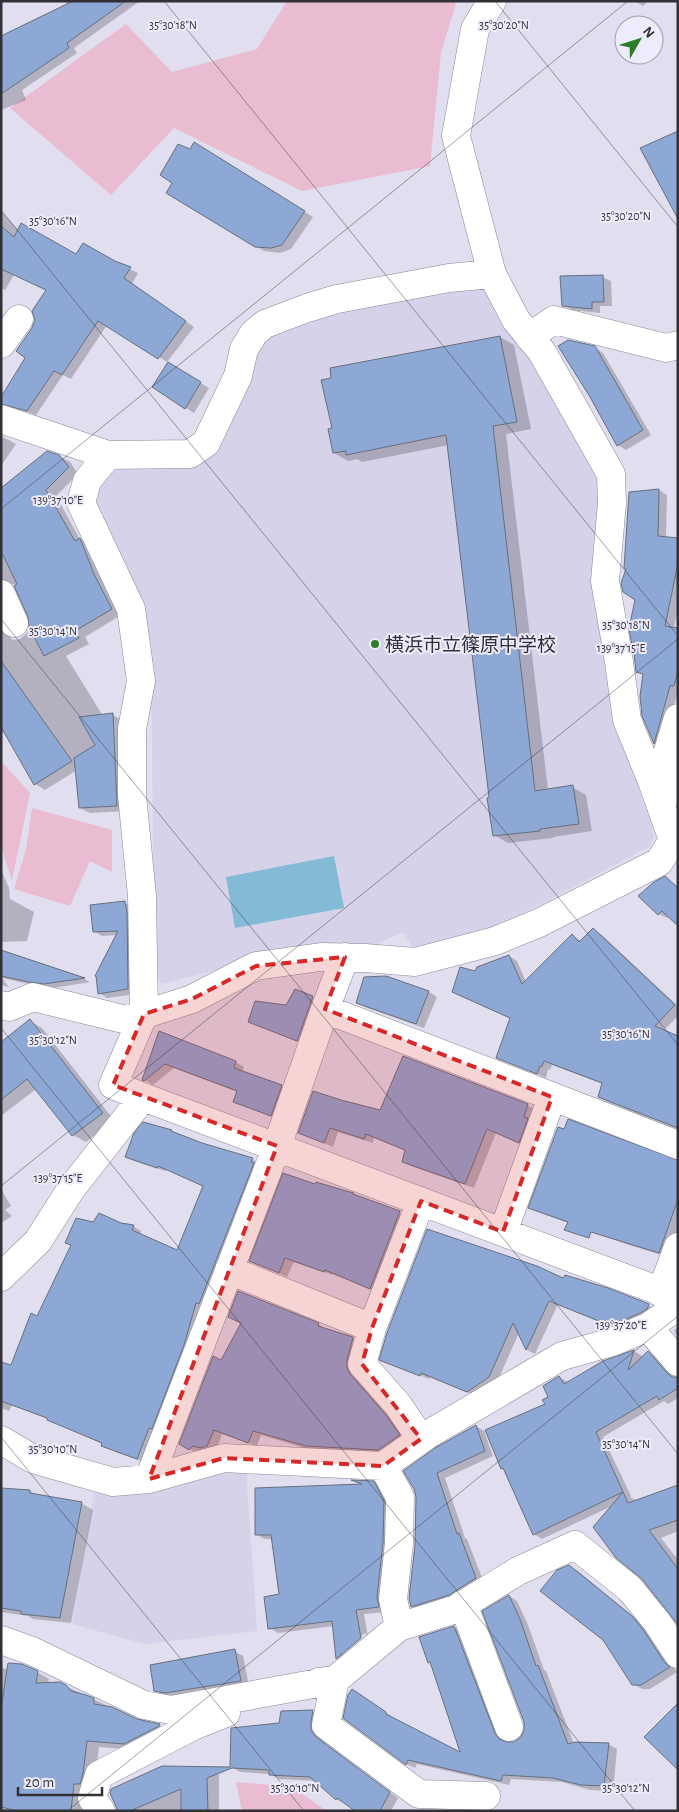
<svg xmlns="http://www.w3.org/2000/svg" width="679" height="1812" viewBox="0 0 679 1812" font-family="'Alegreya Sans','Noto Sans JP',sans-serif">
<rect width="100%" height="100%" fill="#e0deef"/>
<!-- built -->
<path fill="#d5d2e9" d="M 479,283 L 491,291 L 541,363 L 602,478 L 645,790 L 654,836 L 649,847 L 511,920 L 418,955 L 403,932 L 370,947 L 297,949 L 162,984 L 155,977 L 151,682 L 95,507 L 96,488 L 109,473 L 129,466 L 164,469 L 194,465 L 225,438 L 262,342 L 276,326 L 354,301 Z
M 230,1469 L 246,1470 L 257,1631 L 144,1644 L 72,1624 L 95,1488 Z"/>
<!-- green -->
<path fill="#eabcd1" d="M 287,1 L 453,1 L 456,4 L 441,52 L 430,166 L 302,191 L 174,128 L 111,195 L 10,108 L 126,24 L 172,72 L 257,49 Z
M 1,761 L 30,793 L 12,880 L 1,847 Z
M 32,808 L 112,830 L 112,872 L 90,861 L 70,906 L 14,889 L 26,849 Z
M 236,1782 L 292,1787 L 327,1811 L 242,1811 Z"/>
<!-- water -->
<path fill="#83bbd7" d="M 334,856 L 344,908 L 235,928 L 226,877 Z"/>
<!-- shadow -->
<path fill="#0003" fill-rule="evenodd" d="M 65,1 L 140,1 L 74,48 L 77,53 L 22,90 L 26,100 L 1,110 L 1,38 L 68,5 Z
M 635,1 L 648,1 L 643,6 Z
M 202,149 L 313,217 L 291,249 L 280,253 L 264,251 L 168,193 L 191,150 Z
M 1,211 L 22,234 L 14,275 L 5,290 L 1,288 Z
M 115,262 L 138,273 L 132,284 L 194,327 L 167,362 L 107,325 L 71,379 L 63,375 L 36,415 L 15,408 L 6,408 L 1,405 L 1,399 Z
M 602,277 L 611,281 L 612,306 L 600,306 L 600,313 L 572,310 L 563,305 Z
M 500,337 L 514,345 L 531,429 L 506,434 L 548,790 L 572,787 L 586,795 L 592,831 L 553,837 L 553,838 L 508,843 L 494,835 L 449,445 L 362,462 L 357,459 L 348,461 L 334,453 Z
M 560,346 L 594,347 L 603,353 L 651,435 L 626,450 L 618,445 Z
M 168,364 L 209,388 L 194,413 L 153,387 Z
M 1,436 L 16,444 L 1,466 Z
M 59,456 L 70,462 L 78,474 L 56,496 L 80,539 L 90,545 L 121,615 L 85,637 L 89,644 L 66,656 L 103,716 L 113,715 L 123,721 L 127,811 L 90,813 L 80,808 L 77,770 L 45,790 L 35,784 L 8,735 L 1,732 L 1,618 L 12,640 L 20,639 L 27,633 L 31,625 L 29,616 L 16,587 L 14,584 L 6,585 L 1,588 L 1,544 Z
M 659,490 L 667,495 L 666,538 L 678,539 L 678,607 L 674,629 L 678,630 L 678,691 L 662,747 L 655,743 L 643,716 L 644,675 L 637,671 Z
M 1,870 L 9,888 L 10,899 L 34,912 L 27,941 L 1,942 Z
M 665,878 L 678,887 L 678,924 L 670,916 L 667,918 L 659,914 Z
M 125,903 L 133,907 L 136,994 L 107,998 L 99,993 L 117,935 L 102,936 L 94,931 Z
M 594,930 L 602,935 L 678,1006 L 678,1016 L 663,1031 L 678,1038 L 678,1129 L 608,1102 L 599,1097 L 603,1084 L 552,1065 L 550,1070 L 548,1069 L 546,1078 L 497,1058 L 511,1019 L 462,996 L 476,972 L 509,956 L 517,961 L 526,982 L 572,936 L 582,941 Z
M 1,951 L 84,979 L 90,982 L 53,988 L 38,986 L 2,978 L 9,987 L 1,985 Z
M 296,991 L 321,1002 L 306,1045 L 250,1021 L 287,1006 Z
M 429,992 L 437,997 L 424,1028 L 365,1007 L 357,1002 Z
M 30,1021 L 42,1028 L 114,1120 L 86,1142 L 73,1135 L 36,1089 L 1,1116 L 1,1044 Z
M 160,1033 L 236,1062 L 244,1067 L 242,1072 L 281,1087 L 289,1091 L 279,1120 L 234,1101 L 238,1092 L 174,1068 L 153,1085 L 143,1079 Z
M 527,1105 L 536,1110 L 527,1147 L 496,1133 L 474,1188 L 411,1166 L 403,1161 L 406,1151 L 374,1138 L 373,1143 L 338,1132 L 333,1147 L 300,1133 L 380,1112 Z
M 144,1124 L 171,1131 L 179,1136 L 252,1159 L 260,1164 L 146,1463 L 111,1450 L 102,1445 L 103,1444 L 48,1419 L 12,1405 L 9,1411 L 1,1408 L 1,1363 L 12,1367 L 38,1318 L 94,1224 L 133,1226 L 141,1231 L 140,1235 L 178,1252 L 205,1186 L 166,1169 L 165,1171 L 134,1161 L 126,1156 Z
M 678,1161 L 678,1239 L 668,1257 L 629,1245 L 538,1212 L 530,1207 Z
M 316,1185 L 353,1194 L 408,1217 L 379,1293 L 333,1274 L 333,1275 L 294,1262 L 287,1277 L 251,1261 Z
M 1,1189 L 11,1206 L 5,1210 L 12,1216 L 1,1223 Z
M 564,1280 L 648,1305 L 656,1310 L 620,1330 L 558,1304 L 535,1354 L 527,1350 L 519,1333 L 497,1382 L 476,1396 L 430,1377 L 429,1379 L 381,1359 Z
M 318,1324 L 326,1330 L 353,1338 L 361,1343 L 394,1421 L 407,1440 L 387,1454 L 315,1451 L 261,1435 L 257,1446 L 222,1434 L 216,1451 L 198,1454 L 181,1444 L 222,1362 Z
M 678,1327 L 678,1336 L 674,1331 Z
M 634,1351 L 642,1356 L 641,1360 L 648,1353 L 657,1358 L 674,1378 L 678,1378 L 678,1398 L 668,1404 L 664,1401 L 603,1437 L 631,1496 L 630,1497 L 637,1501 L 678,1486 L 678,1531 L 661,1538 L 678,1560 L 678,1623 L 614,1505 L 542,1539 L 534,1534 L 505,1470 L 502,1469 L 547,1405 L 559,1377 L 568,1382 L 604,1362 Z
M 476,1426 L 484,1431 L 493,1456 L 445,1478 L 465,1538 L 467,1539 L 484,1583 L 420,1611 L 412,1606 L 417,1497 Z
M 356,1482 L 373,1482 L 382,1487 L 392,1507 L 387,1612 L 364,1614 L 369,1643 L 345,1663 L 337,1658 L 334,1626 L 278,1633 L 270,1628 L 280,1595 L 273,1539 L 264,1539 L 256,1534 L 363,1485 ZM 365,1633 L 367,1635 L 343,1655 L 343,1652 Z
M 1,1489 L 30,1491 L 38,1496 L 81,1503 L 93,1510 L 71,1623 L 33,1619 L 28,1616 L 1,1612 Z
M 569,1566 L 578,1571 L 640,1622 L 677,1672 L 650,1689 L 642,1689 L 633,1684 Z
M 509,1596 L 517,1601 L 528,1625 L 544,1670 L 546,1671 L 574,1744 L 608,1744 L 617,1749 L 613,1791 L 590,1790 L 562,1782 L 511,1779 L 509,1785 L 417,1764 L 415,1768 L 406,1764 L 360,1695 L 406,1726 L 462,1754 L 432,1663 L 429,1662 L 454,1627 L 463,1632 L 503,1739 L 506,1744 L 514,1743 L 522,1738 L 526,1730 Z
M 234,1651 L 243,1656 L 249,1686 L 175,1697 L 163,1695 L 155,1690 Z
M 1,1668 L 37,1672 L 49,1679 L 48,1683 L 66,1686 L 137,1720 L 159,1725 L 171,1732 L 137,1750 L 99,1747 L 95,1781 L 86,1790 L 83,1811 L 1,1811 Z
M 313,1712 L 321,1716 L 319,1736 L 325,1743 L 398,1798 L 391,1811 L 357,1811 L 337,1799 L 317,1781 L 279,1779 L 270,1774 L 240,1772 L 231,1767 L 280,1724 Z
M 207,1768 L 219,1775 L 219,1811 L 119,1811 Z"/>
<!-- building -->
<path fill="#8ea8d5" stroke="#676f7c" d="M 73,1 L 126,1 L 67,43 L 69,48 L 1,94 L 1,36 Z
M 678,131 L 678,219 L 640,148 Z
M 194,142 L 305,211 L 282,245 L 271,248 L 255,247 L 166,193 L 172,183 L 160,175 L 178,144 L 190,149 Z
M 21,223 L 76,254 L 83,243 L 115,261 L 131,267 L 124,278 L 186,321 L 158,359 L 98,321 L 62,375 L 54,371 L 27,411 L 1,404 L 1,397 L 25,358 L 16,351 L 32,328 L 35,320 L 32,311 L 46,290 L 1,269 L 1,226 L 14,237 Z
M 603,275 L 604,302 L 592,302 L 592,309 L 562,306 L 560,276 Z
M 500,336 L 517,422 L 493,426 L 535,791 L 573,785 L 579,824 L 540,829 L 540,831 L 493,836 L 487,798 L 489,797 L 446,435 L 346,455 L 346,451 L 333,453 L 328,429 L 332,428 L 321,380 L 331,378 L 330,368 Z
M 568,340 L 595,346 L 643,430 L 617,446 L 590,397 L 558,346 Z
M 168,362 L 201,382 L 185,409 L 152,387 Z
M 47,451 L 59,455 L 69,467 L 46,490 L 75,541 L 80,538 L 94,574 L 112,609 L 75,631 L 79,638 L 44,656 L 29,627 L 28,617 L 14,586 L 17,584 L 1,551 L 1,488 Z
M 659,489 L 658,536 L 678,538 L 678,563 L 665,626 L 678,628 L 678,670 L 674,686 L 670,686 L 654,744 L 642,716 L 640,696 L 643,674 L 636,672 L 634,653 L 635,646 L 632,646 L 629,628 L 635,600 L 623,592 L 621,583 L 626,569 L 624,568 L 629,492 Z
M 1,661 L 72,761 L 34,785 L 1,727 Z
M 113,713 L 117,806 L 79,808 L 74,758 L 95,745 L 79,717 Z
M 665,876 L 678,888 L 678,926 L 662,911 L 658,915 L 638,896 L 654,882 Z
M 125,901 L 127,913 L 128,989 L 98,994 L 96,976 L 95,976 L 118,931 L 93,932 L 90,905 Z
M 593,928 L 675,1005 L 655,1026 L 678,1036 L 678,1128 L 598,1097 L 602,1083 L 544,1061 L 542,1066 L 540,1066 L 537,1074 L 496,1058 L 510,1018 L 452,992 L 460,967 L 475,971 L 477,967 L 509,955 L 522,984 L 572,934 L 579,942 Z
M 1,950 L 85,978 L 44,984 L 29,982 L 1,976 Z
M 386,976 L 429,991 L 416,1024 L 356,1003 L 364,977 Z
M 295,989 L 313,996 L 297,1041 L 248,1022 L 255,1001 L 286,1005 Z
M 30,1019 L 103,1113 L 72,1136 L 27,1079 L 1,1100 L 1,1042 Z
M 159,1031 L 236,1061 L 234,1068 L 282,1085 L 271,1116 L 233,1102 L 237,1091 L 165,1064 L 144,1081 L 142,1080 Z
M 403,1056 L 528,1104 L 524,1117 L 528,1118 L 519,1143 L 487,1129 L 465,1184 L 402,1162 L 405,1150 L 366,1134 L 364,1139 L 330,1128 L 324,1143 L 298,1133 L 313,1091 L 341,1100 L 380,1110 Z
M 568,1119 L 678,1160 L 678,1199 L 659,1253 L 591,1232 L 589,1238 L 564,1230 L 568,1222 L 528,1208 L 558,1127 L 564,1129 Z
M 143,1122 L 172,1130 L 171,1131 L 202,1143 L 253,1158 L 251,1162 L 254,1163 L 199,1304 L 196,1303 L 184,1345 L 152,1429 L 149,1428 L 137,1459 L 101,1446 L 102,1443 L 47,1420 L 47,1418 L 1,1401 L 1,1362 L 11,1365 L 31,1313 L 37,1316 L 71,1245 L 65,1243 L 76,1218 L 93,1222 L 99,1213 L 121,1223 L 134,1225 L 132,1230 L 177,1250 L 203,1186 L 158,1166 L 157,1168 L 125,1157 L 134,1133 Z
M 283,1173 L 315,1184 L 316,1182 L 350,1192 L 354,1193 L 353,1194 L 400,1211 L 370,1289 L 325,1270 L 324,1272 L 285,1258 L 279,1273 L 249,1261 Z
M 427,1229 L 537,1266 L 563,1278 L 565,1275 L 608,1288 L 649,1304 L 647,1309 L 640,1313 L 611,1326 L 549,1301 L 526,1350 L 513,1323 L 489,1377 L 467,1392 L 421,1373 L 420,1376 L 379,1360 L 387,1333 Z
M 238,1291 L 319,1323 L 318,1326 L 353,1337 L 347,1360 L 347,1368 L 350,1374 L 386,1415 L 400,1435 L 378,1450 L 306,1446 L 253,1431 L 248,1443 L 214,1430 L 207,1446 L 200,1448 L 193,1446 L 189,1450 L 179,1444 L 213,1356 L 221,1360 L 241,1323 L 228,1317 Z
M 634,1350 L 628,1370 L 648,1351 L 666,1372 L 672,1377 L 678,1377 L 678,1388 L 659,1400 L 657,1396 L 596,1432 L 623,1492 L 533,1535 L 503,1468 L 501,1469 L 485,1430 L 545,1404 L 542,1400 L 548,1397 L 543,1386 L 559,1376 L 564,1384 L 603,1361 Z
M 476,1425 L 485,1451 L 437,1473 L 457,1534 L 459,1533 L 476,1578 L 449,1595 L 411,1607 L 409,1598 L 415,1545 L 416,1497 L 414,1489 L 403,1471 L 435,1448 Z
M 351,1480 L 374,1481 L 384,1501 L 383,1542 L 377,1597 L 379,1607 L 356,1610 L 361,1638 L 336,1659 L 332,1621 L 268,1629 L 264,1597 L 279,1594 L 271,1535 L 255,1535 L 255,1488 L 362,1484 Z
M 678,1485 L 678,1520 L 649,1530 L 678,1569 L 678,1625 L 642,1579 L 616,1558 L 593,1527 L 623,1492 L 628,1503 Z
M 1,1488 L 30,1490 L 30,1493 L 82,1502 L 60,1618 L 21,1614 L 21,1611 L 1,1608 Z
M 569,1565 L 632,1616 L 644,1631 L 665,1663 L 670,1667 L 641,1685 L 632,1685 L 603,1640 L 540,1591 L 557,1570 Z
M 509,1595 L 520,1619 L 536,1666 L 538,1665 L 568,1744 L 575,1742 L 609,1743 L 604,1786 L 581,1785 L 553,1778 L 503,1775 L 501,1781 L 408,1760 L 406,1765 L 343,1718 L 348,1695 L 352,1689 L 386,1712 L 386,1714 L 460,1752 L 430,1662 L 428,1663 L 419,1637 L 454,1626 L 495,1733 L 499,1739 L 507,1742 L 514,1742 L 521,1737 L 524,1730 L 524,1722 L 482,1611 Z
M 235,1649 L 241,1681 L 165,1693 L 154,1691 L 150,1665 Z
M 8,1663 L 22,1664 L 38,1671 L 36,1683 L 60,1682 L 66,1685 L 71,1691 L 86,1695 L 94,1698 L 94,1704 L 112,1707 L 137,1719 L 160,1724 L 159,1726 L 124,1744 L 87,1741 L 83,1774 L 80,1784 L 74,1784 L 71,1811 L 18,1811 L 1,1807 L 1,1709 Z
M 678,1703 L 678,1770 L 644,1737 Z
M 313,1710 L 311,1722 L 311,1730 L 316,1737 L 390,1792 L 380,1811 L 355,1811 L 337,1798 L 336,1800 L 310,1777 L 269,1775 L 269,1770 L 232,1768 L 207,1778 L 208,1811 L 181,1811 L 181,1789 L 130,1811 L 118,1811 L 110,1793 L 111,1789 L 162,1766 L 230,1767 L 231,1728 L 279,1723 L 281,1711 Z"/>
<g fill="none" stroke-linecap="round" stroke-linejoin="round">
<!-- street casing -->
<g stroke="#898897" stroke-width="29">
<path id="street" d="M 492,1 L 475,29 L 456,136 L 492,274 L 516,320 L 542,352 L 611,474 L 612,503 L 605,581 L 618,655 L 627,720 L 652,781 L 673,840 L 678,847
M 529,337 L 554,320 L 666,348 L 678,345
M 1,344 L 19,319
M 1,419 L 108,455 L 190,454 L 206,443 L 238,376 L 244,349 L 254,333 L 265,324 L 307,308 L 337,299 L 449,278 L 492,274
M 108,455 L 87,481 L 81,503 L 131,609 L 141,681 L 132,729 L 132,795 L 142,896 L 144,1014 L 113,1085 L 143,1097
M 1,594 L 14,623
M 665,797 L 665,761 L 678,718
M 1,1005 L 9,1007 L 33,997 L 127,1020 L 192,999 L 256,966 L 321,957 L 365,958 L 415,962 L 495,941 L 539,923 L 659,862 L 673,840
M 325,1009 L 678,1145
M 503,1232 L 552,1097
M 229,1270 L 372,1328
M 1,1277 L 38,1241 L 71,1189 L 143,1097 L 678,1298
M 661,1293 L 678,1247
M 648,1327 L 678,1362
M 421,1439 L 398,1405 L 362,1364 L 372,1328 L 421,1201
M 1,1440 L 33,1459 L 113,1482 L 149,1479 L 224,1458 L 383,1466 L 427,1435 L 562,1356 L 612,1342 L 648,1327 L 678,1306
M 149,1479 L 277,1146 L 325,1009 L 345,957
M 463,1604 L 509,1727
M 399,1627 L 456,1609 L 518,1571 L 575,1545 L 630,1589 L 657,1622 L 678,1654
M 1,1640 L 32,1651 L 144,1705 L 171,1710 L 335,1680 L 399,1627 L 393,1599 L 399,1543 L 400,1497 L 383,1466
M 319,1682 L 335,1680 L 326,1725 L 419,1794 L 486,1796
M 101,1811 L 92,1798 L 99,1775 L 193,1726 L 226,1713"/>
</g>
<!-- street -->
<use href="#street" stroke="#fff" stroke-width="28"/>
</g>
<!-- marked area -->
<path fill="#d62828" fill-opacity="0.2" stroke="#d62828" stroke-width="4" stroke-dasharray="10 6" stroke-linejoin="round" d="M 345,957 L 325,1009 L 552,1097 L 503,1232 L 421,1201 L 372,1328 L 362,1364 L 421,1439 L 383,1466 L 224,1458 L 149,1479 L 277,1146 L 113,1085 L 144,1014 L 192,999 L 256,966 Z"/>
<!-- ticks -->
<path fill="none" stroke="#303036" stroke-width="1" stroke-opacity="0.45" d="M 164,1 L 678,636M 495,1 L 678,227M 1,210 L 678,1045M 1,509 L 628,1M 1,619 L 678,1454M 1,1028 L 635,1811M 1,1186 L 678,639M 1,1437 L 304,1811M 67,1811 L 678,1316"/>
<!-- markers -->
<circle fill="#2b7d28" stroke="#edebfc" stroke-width="2" cx="375" cy="644" r="5"/>
<g text-anchor="middle" stroke-width="4" stroke-linejoin="round" paint-order="stroke">
<!-- poi labels -->
<g font-size="19" fill="#303036" stroke="#edebfc" text-anchor="start">
<text x="385" y="651">横浜市立篠原中学校</text>
</g>
</g>
<g font-size="12" text-anchor="middle" fill="#303036" stroke="#edebfc" stroke-width="4" stroke-linejoin="round" paint-order="stroke">
<text x="173" y="29">35°30'18"N</text>
<text x="504" y="29">35°30'20"N</text>
<text x="626" y="220">35°30'20"N</text>
<text x="53" y="225">35°30'16"N</text>
<text x="58" y="504">139°37'10"E</text>
<text x="626" y="629">35°30'18"N</text>
<text x="53" y="635">35°30'14"N</text>
<text x="621" y="652">139°37'15"E</text>
<text x="626" y="1038">35°30'16"N</text>
<text x="53" y="1044">35°30'12"N</text>
<text x="58" y="1182">139°37'15"E</text>
<text x="621" y="1329">139°37'20"E</text>
<text x="626" y="1448">35°30'14"N</text>
<text x="53" y="1453">35°30'10"N</text>
<text x="295" y="1792">35°30'10"N</text>
<text x="626" y="1792">35°30'12"N</text>
</g>
<!-- border -->
<rect width="679" height="1812" fill="none" stroke="#303036" stroke-width="5"/>
<!-- north arrow -->
<g transform="translate(639 40) rotate(51)"><circle r="24" fill="#edebfc" stroke="#a1a0ad"/>
<path d="M0-4L9 19L0 12L-9 19Z" fill="#2b7d28"/>
<text y="-8" font-size="14" font-weight="bold" text-anchor="middle" fill="#303036">N</text>
</g>
<!-- scale -->
<path d="M18 1787v8h84v-8" fill="none" stroke="#303036" stroke-width="2.5"/>
<text x="25" y="1787" font-size="15" fill="#303036" stroke="#edebfc" stroke-width="4" paint-order="stroke">20 m</text>
</svg>
